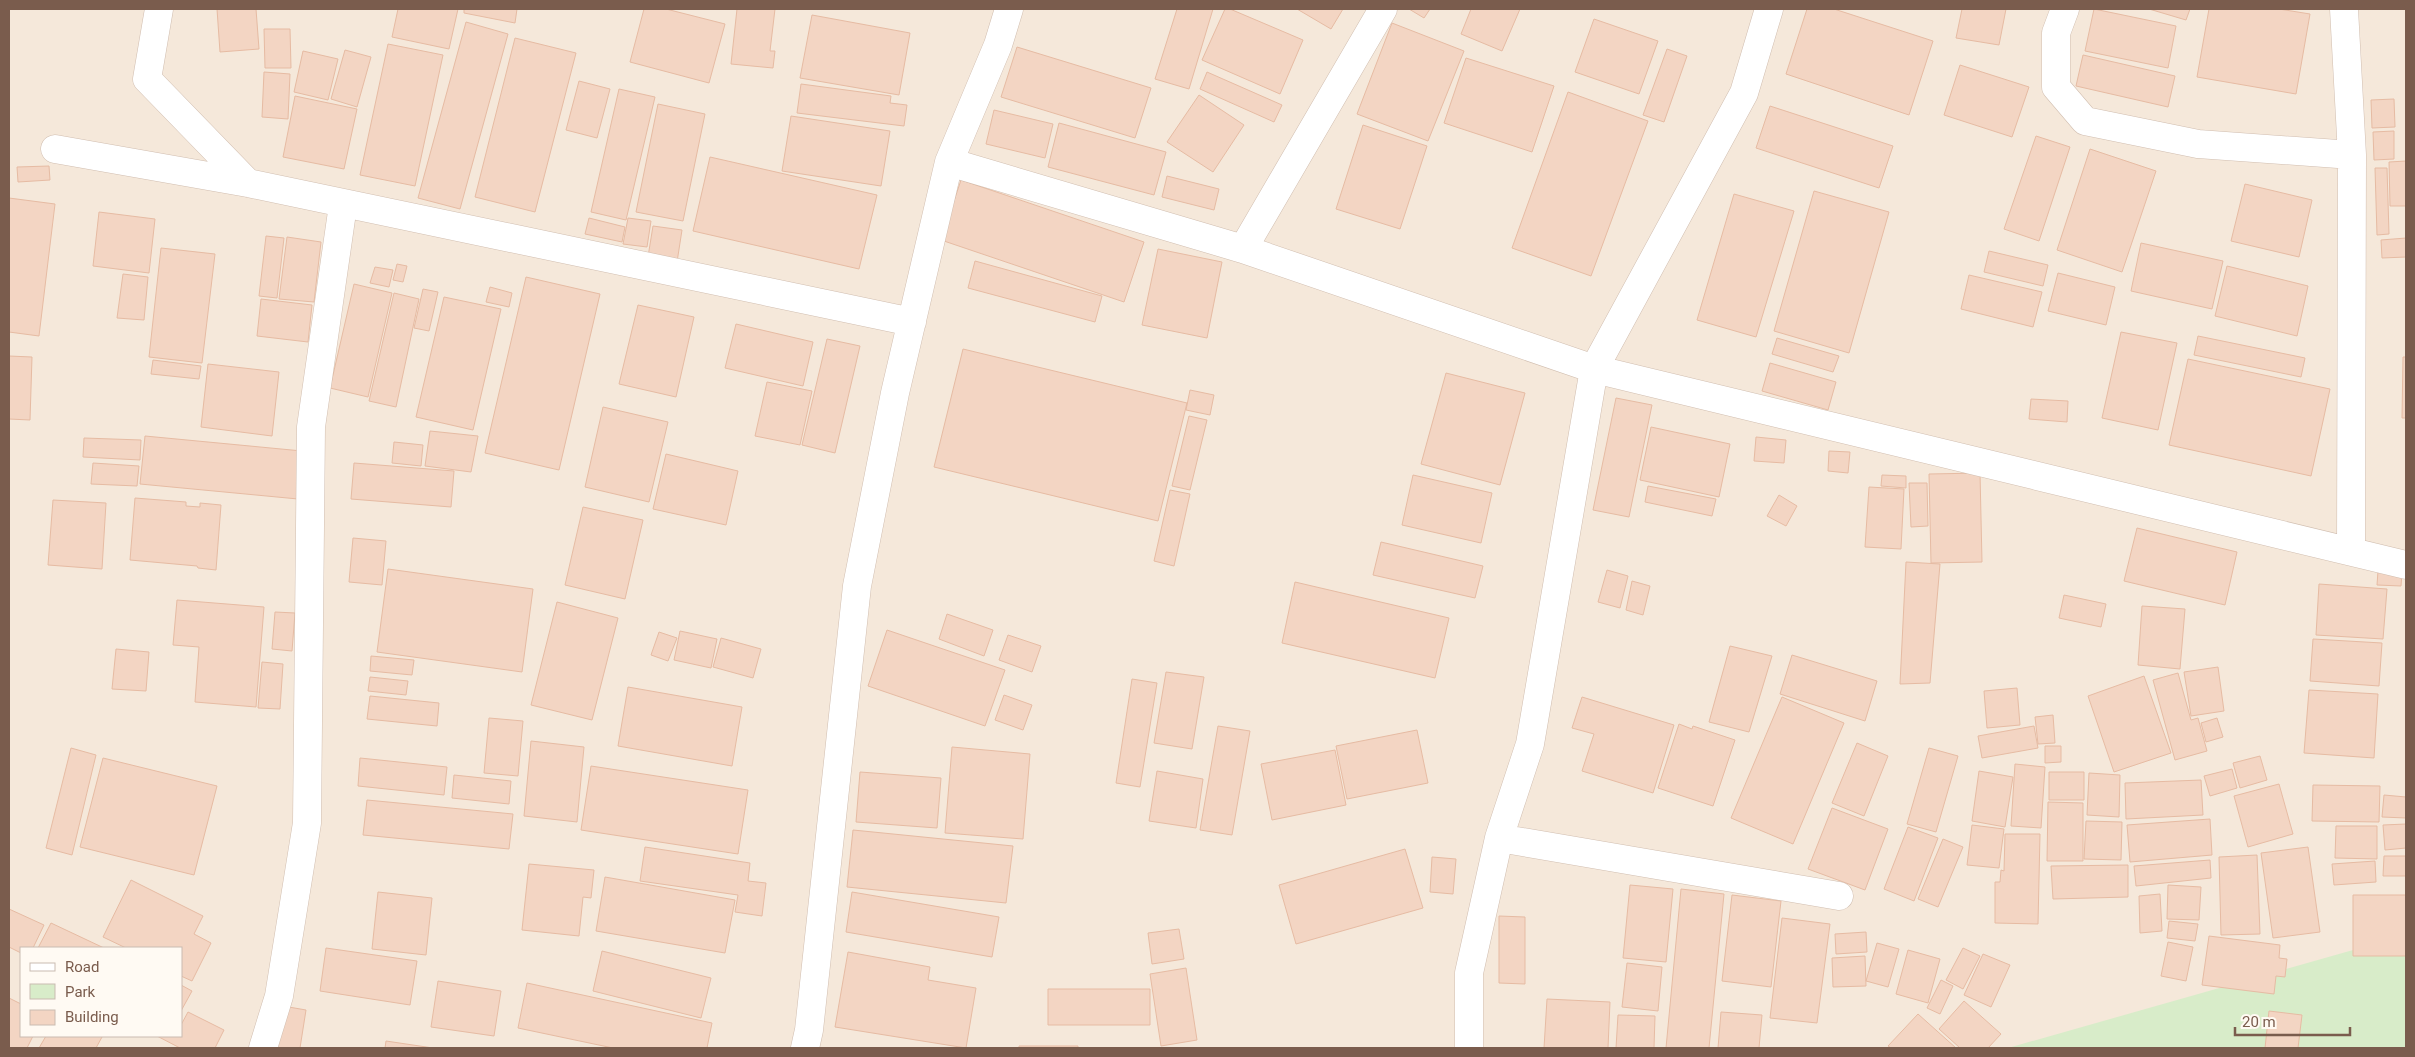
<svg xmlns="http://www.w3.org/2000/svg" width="2415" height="1057" viewBox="0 0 2415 1057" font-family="Roboto,sans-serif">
<rect width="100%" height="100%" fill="#fdf6ec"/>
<!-- residential -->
<path fill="#f5e8da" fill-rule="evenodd" d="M 9,9 L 2406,9 L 2406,1048 L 9,1048 ZM 21,948 L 181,948 L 181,1036 L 21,1036 Z"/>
<!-- green -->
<path fill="#d8ecc9" d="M 2406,935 L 2406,1048 L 2008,1048 Z"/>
<!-- building -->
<path fill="#f3d5c3" stroke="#e6bba3" d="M 217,9 L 256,9 L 259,49 L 220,52 Z
M 398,9 L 458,9 L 449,49 L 392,37 Z
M 464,9 L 517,9 L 515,23 L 464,13 Z
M 644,9 L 666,9 L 725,24 L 709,83 L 630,62 Z
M 737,9 L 775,9 L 770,51 L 775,51 L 773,68 L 731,64 Z
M 1177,9 L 1213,9 L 1189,89 L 1155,79 Z
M 1225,9 L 1230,9 L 1303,40 L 1280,94 L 1202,60 Z
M 1297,9 L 1343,9 L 1331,29 Z
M 1409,9 L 1430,9 L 1424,18 Z
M 1471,9 L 1520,9 L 1502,51 L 1461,34 Z
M 1807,9 L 1834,9 L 1933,41 L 1909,115 L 1786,74 Z
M 1962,9 L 2006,9 L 1999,45 L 1956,38 Z
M 2094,9 L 2176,26 L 2168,68 L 2085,51 Z
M 2149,9 L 2190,9 L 2186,20 Z
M 2209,9 L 2279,9 L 2310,14 L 2296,94 L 2197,77 Z
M 812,15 L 910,33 L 899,95 L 800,78 Z
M 1594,19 L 1658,41 L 1639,94 L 1575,72 Z
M 466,22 L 508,34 L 460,209 L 418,198 Z
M 1392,23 L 1464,51 L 1428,141 L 1357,114 Z
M 264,29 L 290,29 L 291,68 L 265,68 Z
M 515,38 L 576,53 L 535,212 L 475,197 Z
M 388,44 L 443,55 L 415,186 L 360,175 Z
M 1017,47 L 1151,88 L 1135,138 L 1001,97 Z
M 1667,49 L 1687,56 L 1664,122 L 1643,115 Z
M 345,50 L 371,57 L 357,107 L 331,99 Z
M 303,51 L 338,59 L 328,100 L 294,92 Z
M 2083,55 L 2175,76 L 2168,107 L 2076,86 Z
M 1466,58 L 1554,86 L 1532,152 L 1444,123 Z
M 1960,65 L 2029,87 L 2012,137 L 1944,115 Z
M 264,72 L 290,74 L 288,119 L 262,117 Z
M 1207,72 L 1282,105 L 1274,122 L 1200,89 Z
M 579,81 L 610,89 L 597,138 L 566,130 Z
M 801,84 L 891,96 L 890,103 L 907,105 L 904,126 L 797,113 Z
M 619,89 L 655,97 L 626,220 L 591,212 Z
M 1568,92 L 1648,121 L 1591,276 L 1512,248 Z
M 1199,95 L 1244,125 L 1213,172 L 1167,142 Z
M 295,96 L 357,109 L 344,169 L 283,157 Z
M 2394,99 L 2395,127 L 2372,128 L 2371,100 Z
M 658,104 L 705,114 L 683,221 L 636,212 Z
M 1770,106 L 1893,146 L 1879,188 L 1756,148 Z
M 994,110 L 1053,124 L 1045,158 L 986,144 Z
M 791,116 L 890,131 L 881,186 L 782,171 Z
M 1059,123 L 1166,152 L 1154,195 L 1048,167 Z
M 1363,125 L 1427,146 L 1400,229 L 1336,209 Z
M 2394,131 L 2394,159 L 2374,160 L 2373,132 Z
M 2036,136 L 2070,147 L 2039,241 L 2004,229 Z
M 2090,149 L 2156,171 L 2122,272 L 2057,250 Z
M 710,157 L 877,195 L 859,269 L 693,231 Z
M 2406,161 L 2406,206 L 2390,206 L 2389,162 Z
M 49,166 L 50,180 L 18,182 L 17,167 Z
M 2375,168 L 2387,168 L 2389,234 L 2377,235 Z
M 1167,176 L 1219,189 L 1214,210 L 1162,197 Z
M 961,180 L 1144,242 L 1124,302 L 941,240 Z
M 2245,184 L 2312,200 L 2299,257 L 2231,241 Z
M 1814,191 L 1889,212 L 1849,353 L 1774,331 Z
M 1734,194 L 1794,211 L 1756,337 L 1697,320 Z
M 9,198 L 55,204 L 39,336 L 9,332 Z
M 99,212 L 155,219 L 149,273 L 93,266 Z
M 589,218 L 625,227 L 622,242 L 585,234 Z
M 628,218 L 651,221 L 647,247 L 623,244 Z
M 653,226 L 682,230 L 675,275 L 646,269 Z
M 266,236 L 284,238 L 277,298 L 259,296 Z
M 287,237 L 321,242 L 314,302 L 279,299 Z
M 2406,238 L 2406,257 L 2382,258 L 2381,240 Z
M 2141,243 L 2223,261 L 2212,309 L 2131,291 Z
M 161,248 L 215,254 L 202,363 L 149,357 Z
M 1158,249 L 1222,262 L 1207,338 L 1142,325 Z
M 1989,251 L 2048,265 L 2043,286 L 1984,272 Z
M 975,261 L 1102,296 L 1095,322 L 968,288 Z
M 397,264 L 407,266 L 403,282 L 393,280 Z
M 2227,266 L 2308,286 L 2297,336 L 2215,316 Z
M 375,267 L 393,270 L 389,287 L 370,283 Z
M 2058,273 L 2115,287 L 2106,325 L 2048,311 Z
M 123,274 L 148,277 L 144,320 L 117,318 Z
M 1969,275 L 2042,292 L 2033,327 L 1961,309 Z
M 526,277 L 600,294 L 559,470 L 485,453 Z
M 354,284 L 392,293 L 368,397 L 330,388 Z
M 490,287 L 512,293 L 509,307 L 486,302 Z
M 423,289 L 438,292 L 429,331 L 414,328 Z
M 394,293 L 419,299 L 396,407 L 369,401 Z
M 444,297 L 501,309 L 473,430 L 416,417 Z
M 261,299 L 312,305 L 308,342 L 257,336 Z
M 638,305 L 694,317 L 676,397 L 619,384 Z
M 736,324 L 813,342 L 803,386 L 725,368 Z
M 2121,332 L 2177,343 L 2158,430 L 2102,418 Z
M 2198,336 L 2305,358 L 2301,377 L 2194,355 Z
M 1777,338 L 1839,356 L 1833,372 L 1772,354 Z
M 827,339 L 860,346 L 835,453 L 802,445 Z
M 963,349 L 1187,403 L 1158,521 L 934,467 Z
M 9,356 L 32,357 L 30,420 L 9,419 Z
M 2403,357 L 2406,357 L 2406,418 L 2402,418 Z
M 2188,359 L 2330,389 L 2311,476 L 2169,445 Z
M 153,360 L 201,366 L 199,379 L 151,374 Z
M 1770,363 L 1836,382 L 1828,410 L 1762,391 Z
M 208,364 L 279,372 L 272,436 L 201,427 Z
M 1446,373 L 1525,393 L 1500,485 L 1421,464 Z
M 767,382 L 812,391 L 800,445 L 755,436 Z
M 1190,390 L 1214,395 L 1210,415 L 1186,410 Z
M 1616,398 L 1652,405 L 1629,517 L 1593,510 Z
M 2031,399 L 2068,401 L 2067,422 L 2029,419 Z
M 603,407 L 668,422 L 649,502 L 585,487 Z
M 1189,416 L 1207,420 L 1190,490 L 1172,486 Z
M 1651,427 L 1730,444 L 1719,497 L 1640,480 Z
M 430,431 L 478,436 L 471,472 L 425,466 Z
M 145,436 L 302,451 L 298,499 L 140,484 Z
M 1756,437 L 1786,440 L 1784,463 L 1754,461 Z
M 84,438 L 141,440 L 140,460 L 83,457 Z
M 394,442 L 423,445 L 421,466 L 392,463 Z
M 1829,451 L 1850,452 L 1848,473 L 1828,471 Z
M 666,454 L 738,471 L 726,525 L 653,509 Z
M 93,463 L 139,466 L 137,486 L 91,484 Z
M 354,463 L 454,471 L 451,507 L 351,499 Z
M 1980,473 L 1982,562 L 1931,563 L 1929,474 Z
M 1413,475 L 1492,493 L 1481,543 L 1402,525 Z
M 1882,475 L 1906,476 L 1906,488 L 1881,486 Z
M 1909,483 L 1927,483 L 1928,526 L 1911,527 Z
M 1648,486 L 1716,499 L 1712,516 L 1645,502 Z
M 1869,487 L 1904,489 L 1901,549 L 1865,547 Z
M 1170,490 L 1190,494 L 1174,566 L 1154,561 Z
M 1779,495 L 1797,506 L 1786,526 L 1767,516 Z
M 135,498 L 186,502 L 186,506 L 200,507 L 200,503 L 221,505 L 216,570 L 198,568 L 197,566 L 130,560 Z
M 53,500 L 106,503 L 102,569 L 48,565 Z
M 583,507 L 643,520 L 625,599 L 565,585 Z
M 2137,528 L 2237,552 L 2225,605 L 2124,581 Z
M 353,538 L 386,541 L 382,585 L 349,582 Z
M 1381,542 L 1483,566 L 1475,598 L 1373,575 Z
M 1906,562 L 1940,564 L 1930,683 L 1900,684 Z
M 388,569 L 533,589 L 522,672 L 377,652 Z
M 1607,570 L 1628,576 L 1620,608 L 1598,602 Z
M 2378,571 L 2402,572 L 2401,586 L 2377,585 Z
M 1632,581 L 1650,586 L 1643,615 L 1626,610 Z
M 1295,582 L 1449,618 L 1435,678 L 1282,643 Z
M 2319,584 L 2387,589 L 2383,639 L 2316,635 Z
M 2064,595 L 2106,604 L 2101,627 L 2059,618 Z
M 177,600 L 264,607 L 256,707 L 195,702 L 199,647 L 173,645 Z
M 557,602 L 618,618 L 592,720 L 531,705 Z
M 2142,606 L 2185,609 L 2180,669 L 2138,665 Z
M 275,612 L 295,613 L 292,651 L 272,649 Z
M 947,614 L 993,630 L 984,656 L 939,639 Z
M 887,630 L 1005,670 L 985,726 L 868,686 Z
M 680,631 L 717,639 L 711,668 L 674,660 Z
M 659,632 L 677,638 L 668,661 L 651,655 Z
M 1008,635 L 1041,646 L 1032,672 L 999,660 Z
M 721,638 L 761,649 L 753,678 L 713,667 Z
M 2313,639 L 2382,643 L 2379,686 L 2310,681 Z
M 1730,646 L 1772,656 L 1749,732 L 1709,722 Z
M 116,649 L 149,652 L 146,691 L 112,689 Z
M 1792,655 L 1877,681 L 1865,721 L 1780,694 Z
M 371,656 L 414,660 L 412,675 L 370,671 Z
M 262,662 L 283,664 L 280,709 L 258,708 Z
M 2218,667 L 2224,711 L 2191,716 L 2184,672 Z
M 1166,672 L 1204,677 L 1192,749 L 1154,743 Z
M 2178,673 L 2191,720 L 2198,718 L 2207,751 L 2175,760 L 2153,680 Z
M 2144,676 L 2171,753 L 2114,772 L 2088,696 Z
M 370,677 L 408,681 L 406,695 L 368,691 Z
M 1132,679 L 1157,683 L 1140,787 L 1116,783 Z
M 628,687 L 742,707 L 732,766 L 618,746 Z
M 2017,688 L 2020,725 L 1987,728 L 1984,691 Z
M 2309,690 L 2378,694 L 2374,758 L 2304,753 Z
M 1004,695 L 1032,705 L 1023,730 L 995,720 Z
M 370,696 L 439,703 L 437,726 L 367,719 Z
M 1582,697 L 1674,725 L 1653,793 L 1582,771 L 1594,734 L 1572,728 Z
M 1782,697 L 1844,723 L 1793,844 L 1731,818 Z
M 2053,715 L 2055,743 L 2038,744 L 2035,717 Z
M 489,718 L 523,721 L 518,776 L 484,773 Z
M 2217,718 L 2223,737 L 2206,742 L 2201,723 Z
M 1679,724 L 1692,729 L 1693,726 L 1735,740 L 1713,806 L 1658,788 Z
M 1218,726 L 1250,731 L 1232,835 L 1200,830 Z
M 2034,726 L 2038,748 L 1982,758 L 1978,736 Z
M 1417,730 L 1428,783 L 1347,799 L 1336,746 Z
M 531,741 L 584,747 L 577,822 L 524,816 Z
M 1857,743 L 1888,756 L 1864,816 L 1832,803 Z
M 2045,746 L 2061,746 L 2061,762 L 2045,763 Z
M 952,747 L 1030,754 L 1023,839 L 945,833 Z
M 71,748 L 96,755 L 72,855 L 46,848 Z
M 1929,748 L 1958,756 L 1936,832 L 1907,824 Z
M 1335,750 L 1346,805 L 1272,820 L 1261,764 Z
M 2260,756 L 2267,780 L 2240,788 L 2233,763 Z
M 103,758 L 217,786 L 194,875 L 80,847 Z
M 360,758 L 447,767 L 444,795 L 358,786 Z
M 2015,764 L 2045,767 L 2041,828 L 2011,826 Z
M 591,766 L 748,790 L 738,854 L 581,830 Z
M 2232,769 L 2237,788 L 2210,796 L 2204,776 Z
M 1157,771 L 1203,779 L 1196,828 L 1149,821 Z
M 1979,771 L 2013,777 L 2005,827 L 1972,821 Z
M 860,772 L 941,778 L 937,828 L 856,822 Z
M 2049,772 L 2084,772 L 2084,800 L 2049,800 Z
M 2089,773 L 2120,775 L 2119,817 L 2087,815 Z
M 454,775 L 511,781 L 509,804 L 452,798 Z
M 2201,780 L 2203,815 L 2126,819 L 2125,783 Z
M 2279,784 L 2293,834 L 2248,847 L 2234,796 Z
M 2313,785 L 2380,786 L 2379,822 L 2312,821 Z
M 2384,795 L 2406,797 L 2406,818 L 2382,817 Z
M 367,800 L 513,814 L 509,849 L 363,835 Z
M 2048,802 L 2083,803 L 2083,861 L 2047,861 Z
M 1832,808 L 1888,829 L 1865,890 L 1808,869 Z
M 2210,819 L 2212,855 L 2130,862 L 2127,825 Z
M 2086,821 L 2122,822 L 2121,860 L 2084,859 Z
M 2406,824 L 2406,848 L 2385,850 L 2383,825 Z
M 1972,825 L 2004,829 L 1999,868 L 1967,865 Z
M 2336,826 L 2377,826 L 2377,859 L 2335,858 Z
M 1908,827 L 1938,838 L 1914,901 L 1884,889 Z
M 853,830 L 1013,846 L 1006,903 L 847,887 Z
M 2005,834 L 2040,834 L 2038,924 L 1995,923 L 1995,882 L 2000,882 L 2001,870 L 2004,871 Z
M 1943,839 L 1963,847 L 1938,907 L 1918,899 Z
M 645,847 L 750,863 L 748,881 L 766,883 L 762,916 L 735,912 L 738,895 L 640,881 Z
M 2308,847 L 2320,932 L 2273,938 L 2261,853 Z
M 1405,849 L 1423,908 L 1296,944 L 1279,885 Z
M 2257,855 L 2260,934 L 2221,935 L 2219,857 Z
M 2384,856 L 2406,856 L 2406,876 L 2383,876 Z
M 1432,857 L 1456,859 L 1453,894 L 1430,892 Z
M 2210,860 L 2211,878 L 2136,886 L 2134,866 Z
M 2375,861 L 2376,882 L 2334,885 L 2332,864 Z
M 529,864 L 594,870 L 591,898 L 583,897 L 579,936 L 522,930 Z
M 2128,865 L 2128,897 L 2053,899 L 2051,866 Z
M 605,877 L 735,900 L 725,953 L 596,931 Z
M 131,880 L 203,916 L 194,934 L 211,943 L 192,981 L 181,976 L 181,948 L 126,948 L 103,937 Z
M 1630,885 L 1673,889 L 1666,962 L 1623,958 Z
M 2168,885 L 2201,887 L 2199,920 L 2167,919 Z
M 1681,889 L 1724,894 L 1709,1048 L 1666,1048 Z
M 378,892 L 432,898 L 426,955 L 372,949 Z
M 852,892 L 999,917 L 992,957 L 846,932 Z
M 2160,894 L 2162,931 L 2140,933 L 2139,896 Z
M 1732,895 L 1781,901 L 1771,987 L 1722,981 Z
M 2353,895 L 2406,895 L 2406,956 L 2353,956 Z
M 9,909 L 44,925 L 33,948 L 21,948 L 21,953 L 9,947 Z
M 1499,916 L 1525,917 L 1525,984 L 1499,983 Z
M 1782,918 L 1830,924 L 1817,1023 L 1770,1018 Z
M 2169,921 L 2198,924 L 2195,941 L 2167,938 Z
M 51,923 L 104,948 L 38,948 Z
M 1179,929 L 1184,959 L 1152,964 L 1148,933 Z
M 1866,932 L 1867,952 L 1836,954 L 1835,934 Z
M 2209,936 L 2280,945 L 2279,958 L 2287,959 L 2285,977 L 2276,976 L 2274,994 L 2202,985 Z
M 2168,942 L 2193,947 L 2186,981 L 2161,976 Z
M 1877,943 L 1899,949 L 1888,987 L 1866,981 Z
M 326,948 L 417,961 L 410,1005 L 320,991 Z
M 1963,948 L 1980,956 L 1963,989 L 1946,980 Z
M 1908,950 L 1940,959 L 1928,1003 L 1896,994 Z
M 602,951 L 711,978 L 701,1018 L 593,991 Z
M 848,952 L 930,967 L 928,980 L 976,988 L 966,1048 L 835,1027 Z
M 1983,954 L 2010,965 L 1991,1007 L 1964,995 Z
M 1865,956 L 1866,986 L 1833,987 L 1832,958 Z
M 1627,963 L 1662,967 L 1658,1011 L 1622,1007 Z
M 1186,968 L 1197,1040 L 1161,1046 L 1150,974 Z
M 1941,980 L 1953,986 L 1940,1014 L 1927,1008 Z
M 438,981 L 501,991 L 494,1036 L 431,1027 Z
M 527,983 L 712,1023 L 707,1048 L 613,1048 L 518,1028 Z
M 181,985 L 192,991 L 181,1011 Z
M 1048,989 L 1150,989 L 1150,1025 L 1048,1025 Z
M 9,998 L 21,1004 L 21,1036 L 33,1036 L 27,1048 L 9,1048 Z
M 1547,999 L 1610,1002 L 1608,1048 L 1544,1048 Z
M 1964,1001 L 2001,1034 L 1988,1048 L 1960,1048 L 1939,1029 Z
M 283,1006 L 306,1010 L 300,1048 L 276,1048 Z
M 2269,1011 L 2302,1015 L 2298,1048 L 2265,1048 Z
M 188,1012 L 224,1030 L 215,1048 L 180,1048 L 157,1036 L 181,1036 L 181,1025 Z
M 1721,1012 L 1762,1015 L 1759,1048 L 1718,1048 Z
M 1918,1014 L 1956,1048 L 1891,1048 L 1888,1046 Z
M 1618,1015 L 1655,1016 L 1654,1048 L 1616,1048 Z
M 46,1036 L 100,1036 L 102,1037 L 96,1048 L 39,1048 Z
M 386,1041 L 433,1048 L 385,1048 Z
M 1019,1046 L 1078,1046 L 1078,1048 L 1019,1048 Z"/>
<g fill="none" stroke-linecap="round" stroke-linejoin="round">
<!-- minor casing -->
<g stroke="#d1beb0" stroke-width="29">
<path id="minor" d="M 159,9 L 147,79 L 248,183
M 2065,9 L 2056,33 L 2056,87 L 2085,121 L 2198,144 L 2352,155
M 2344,9 L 2352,155 L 2351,551
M 55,149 L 248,183 L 912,322
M 949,162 L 1243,249 L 1594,369 L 2406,565
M 1243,249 L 1383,9
M 1499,838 L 1839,896
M 263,1048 L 279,996 L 307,823 L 311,427 L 343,205
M 805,1048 L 809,1030 L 857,586 L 895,393 L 949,162 L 998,45 L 1009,9
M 1469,1048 L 1469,973 L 1499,838 L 1530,744 L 1594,369 L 1744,93 L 1769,9"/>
</g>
<!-- minor -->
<use href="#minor" stroke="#fff" stroke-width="28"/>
</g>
<!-- border -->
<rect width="2415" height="1057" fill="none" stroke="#7a5c4d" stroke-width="20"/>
<!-- legend -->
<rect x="20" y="947" width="162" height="90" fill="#fffaf3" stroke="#cabbb1"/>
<rect x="30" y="963" width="25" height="8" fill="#ffffff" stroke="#cabbb1"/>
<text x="65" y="972" font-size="15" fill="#7a5c4d">Road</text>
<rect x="30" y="984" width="25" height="15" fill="#d8ecc9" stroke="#cabbb1"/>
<text x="65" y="997" font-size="15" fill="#7a5c4d">Park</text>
<rect x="30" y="1010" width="25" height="15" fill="#f3d5c3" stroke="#cabbb1"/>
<text x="65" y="1022" font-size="15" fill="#7a5c4d">Building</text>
<!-- scale -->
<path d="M2235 1027v8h115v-8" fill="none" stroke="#7a5c4d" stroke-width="2.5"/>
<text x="2242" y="1027" font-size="15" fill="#7a5c4d" stroke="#fffaf3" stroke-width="4" paint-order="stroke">20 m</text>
</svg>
